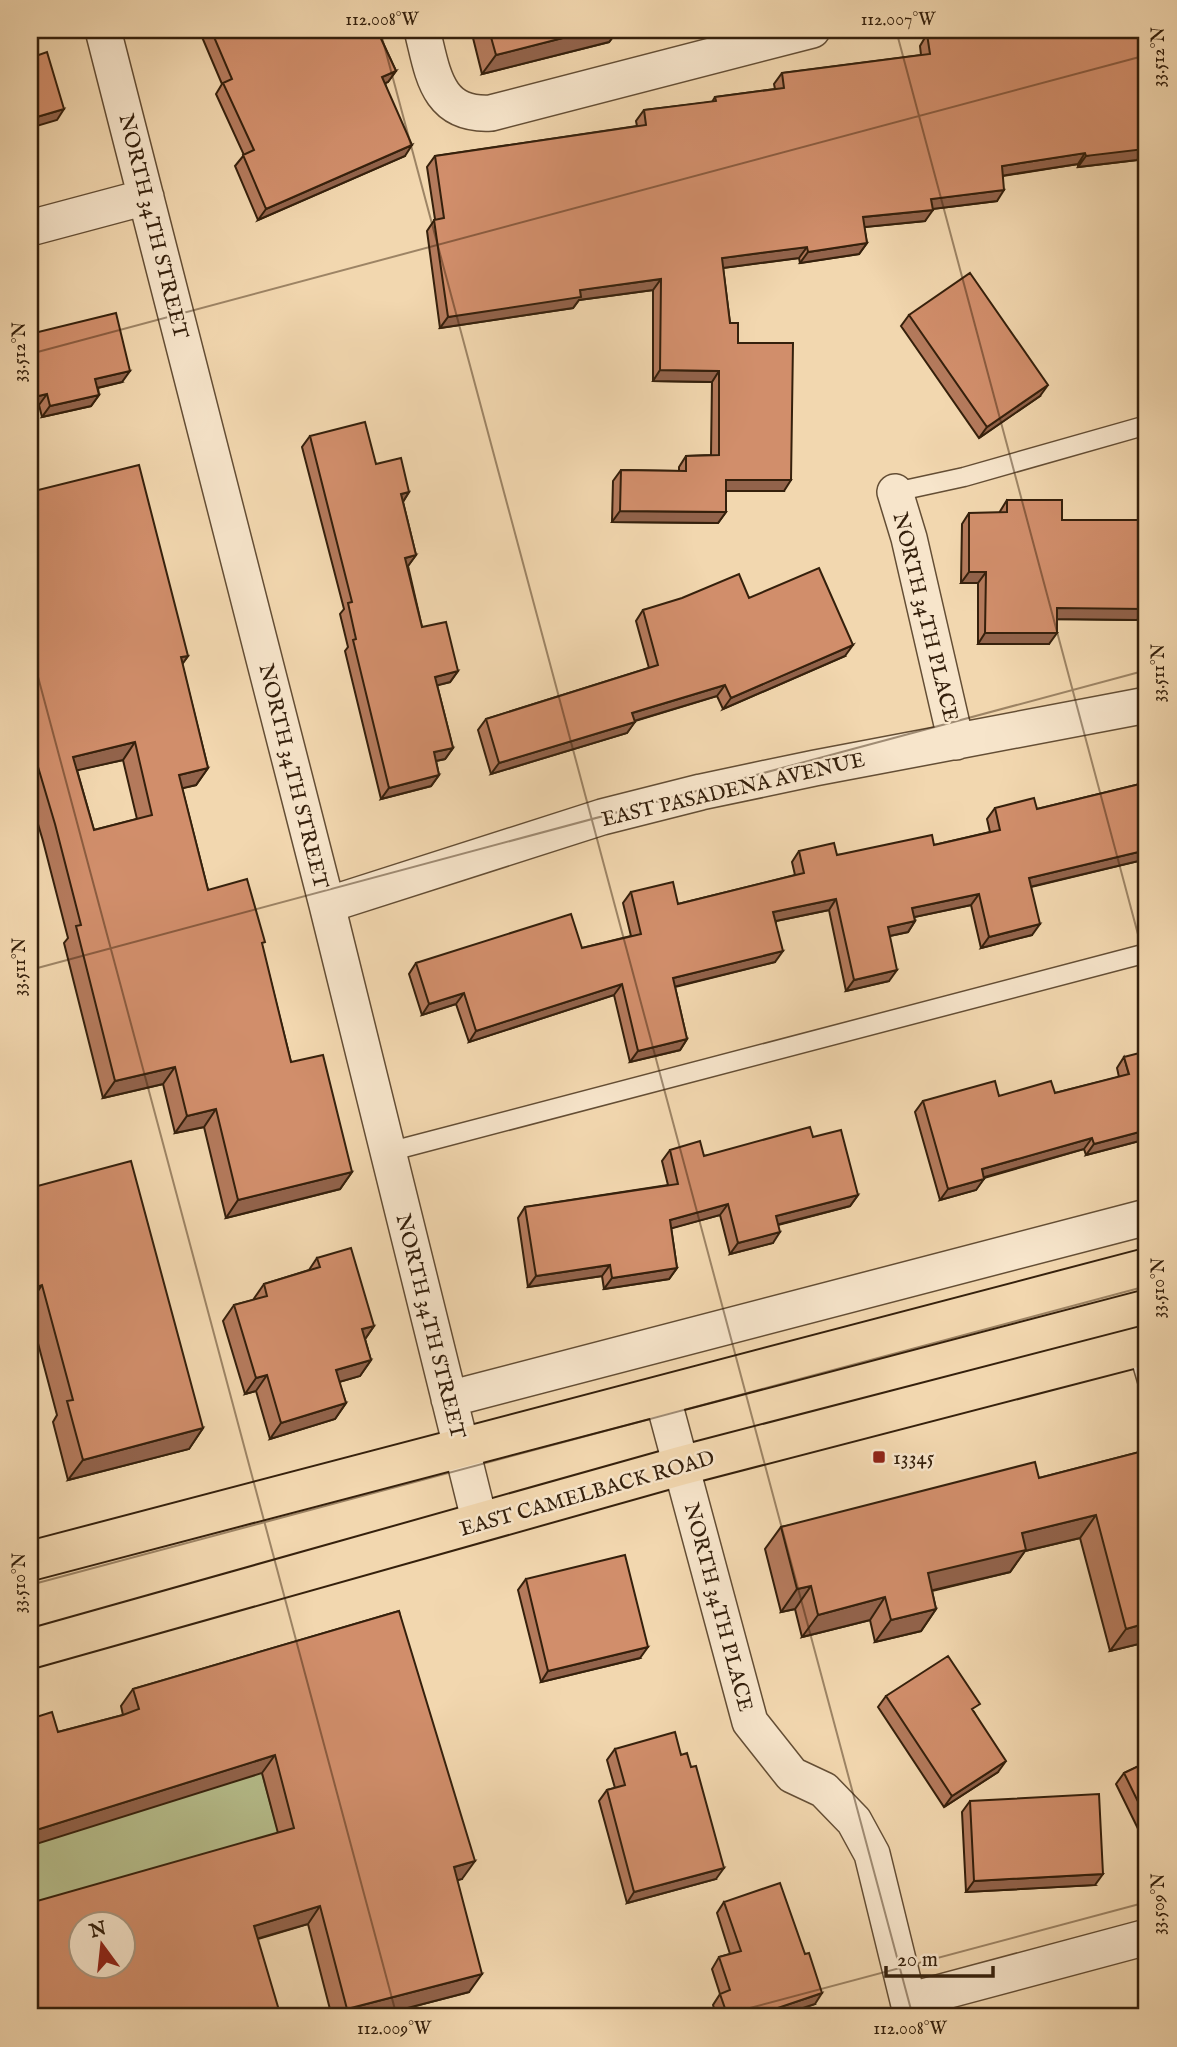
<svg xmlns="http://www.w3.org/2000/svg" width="1177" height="2047" viewBox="0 0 1177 2047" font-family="'IM FELL English',serif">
<rect width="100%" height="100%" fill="#f2d7af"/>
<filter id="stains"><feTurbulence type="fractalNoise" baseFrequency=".00286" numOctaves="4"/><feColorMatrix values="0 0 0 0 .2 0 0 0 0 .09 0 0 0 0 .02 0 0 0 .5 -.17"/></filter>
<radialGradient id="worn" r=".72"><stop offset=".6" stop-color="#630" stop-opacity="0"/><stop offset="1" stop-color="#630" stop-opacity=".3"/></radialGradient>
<!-- green -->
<path fill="#b7bf8d" stroke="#76704c" stroke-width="2" d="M 256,1751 L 282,1846 L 30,1917 L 30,1846 Z"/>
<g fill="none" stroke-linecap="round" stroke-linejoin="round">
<!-- service casing -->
<g stroke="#644e35" stroke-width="21">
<path id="service" d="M 895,492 L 964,477 L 1147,425
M 388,1152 L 1147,953
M 1137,1347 L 1147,1381"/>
</g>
<!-- minor casing -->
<g stroke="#644e35" stroke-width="38">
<path id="minor" d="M 103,30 L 327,905 L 480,1523
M 422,30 C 433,73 436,116 491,113 L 812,30
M 30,228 L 146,197
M 895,492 L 909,538 L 956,742
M 327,905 L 602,817 L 701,792 L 815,768 L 1147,705
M 662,1395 L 750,1722 L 792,1775 L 824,1790 L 854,1821 L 872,1854 L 912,2017
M 449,1399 L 1147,1217
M 908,2001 L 1147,1937"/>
</g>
<!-- primary casing -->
<g stroke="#35200c" stroke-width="42">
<path id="primary" d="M 30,1561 L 1147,1268
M 30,1649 L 680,1466 L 1147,1345"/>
</g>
<!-- service -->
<use href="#service" stroke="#f7e5cb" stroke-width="18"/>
<!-- minor -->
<use href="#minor" stroke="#f7e5cb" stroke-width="35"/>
<!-- primary -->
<use href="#primary" stroke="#f2d7af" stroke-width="38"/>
</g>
<!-- wall -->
<path fill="#b47a5c" stroke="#35200c" stroke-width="2" fill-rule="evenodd" d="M 199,30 L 377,30 L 396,71 L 388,82 L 385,83 L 405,156 L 258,220 L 235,166 L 244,155 L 216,94 L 222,84 Z
M 471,30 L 618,30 L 609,42 L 482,74 Z
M 927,34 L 1144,150 L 1137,160 L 1078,167 L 1078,164 L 1003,176 L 997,201 L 932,209 L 925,221 L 864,227 L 867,243 L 859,254 L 800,263 L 799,258 L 723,268 L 730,323 L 738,343 L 784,491 L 726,491 L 726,512 L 718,523 L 612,522 L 613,481 L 621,470 L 679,471 L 679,467 L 686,456 L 711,455 L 712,382 L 653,381 L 653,290 L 579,300 L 573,308 L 440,328 L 427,231 L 435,219 L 427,167 L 435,156 L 637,126 L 636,121 L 644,110 L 712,102 L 715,97 L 775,89 L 774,84 L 782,73 L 921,55 L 920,46 Z
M 909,315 L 1040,396 L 979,438 L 901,326 Z
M 30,334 L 122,382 L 98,388 L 99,395 L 91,406 L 42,417 L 39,405 Z
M 310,436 L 376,464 L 409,492 L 403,502 L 416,555 L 408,566 L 422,627 L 458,671 L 450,682 L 437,685 L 453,748 L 445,759 L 436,761 L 439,775 L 431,786 L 381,799 L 345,651 L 348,647 L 340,614 L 344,609 L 302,447 Z
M 30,492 L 188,656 L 182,664 L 208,768 L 196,785 L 182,788 L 208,890 L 262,946 L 291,1062 L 352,1172 L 340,1189 L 226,1218 L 204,1127 L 175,1133 L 163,1084 L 103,1098 L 64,943 L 68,938 L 43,841 L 30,797 ZM 123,760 L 137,819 L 94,830 L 77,770 Z
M 1007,500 L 1062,520 L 1145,607 L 1137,620 L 1057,619 L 1049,644 L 978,644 L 978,583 L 961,583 L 962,524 L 969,513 L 999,513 Z
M 749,598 L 845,656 L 723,709 L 717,696 L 635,721 L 627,733 L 491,774 L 478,730 L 486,719 L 649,668 L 636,621 L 643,610 Z
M 1147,778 L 1147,859 L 1031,887 L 1032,935 L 981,948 L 971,905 L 914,917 L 915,921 L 908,932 L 890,936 L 889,981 L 846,991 L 829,910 L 776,921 L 775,962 L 675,987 L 687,1039 L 680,1050 L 630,1062 L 614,995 L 469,1042 L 456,1004 L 422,1015 L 409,974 L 416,963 L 582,948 L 631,936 L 623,903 L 631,892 L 678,904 L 795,875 L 792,862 L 799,851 L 837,855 L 934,845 L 990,832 L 987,819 L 995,808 L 1037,809 L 1140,784 L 1143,779 Z
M 1124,1057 L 1147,1139 L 1086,1155 L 1084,1149 L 984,1178 L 976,1190 L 940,1200 L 915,1112 L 923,1101 L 999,1096 L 1055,1093 L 1119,1077 L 1117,1068 Z
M 813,1137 L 858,1195 L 850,1206 L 778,1225 L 773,1243 L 730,1254 L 720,1215 L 671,1228 L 677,1268 L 669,1279 L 604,1289 L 602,1276 L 528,1287 L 518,1218 L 525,1207 L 668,1185 L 662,1161 L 670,1150 L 704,1156 Z
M 30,1188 L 203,1428 L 189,1449 L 68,1480 L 53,1422 L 57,1415 L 30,1313 Z
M 317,1258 L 374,1326 L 365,1339 L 371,1360 L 360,1376 L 339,1382 L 346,1403 L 335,1419 L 270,1439 L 256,1391 L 245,1394 L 223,1321 L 234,1305 L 253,1300 L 264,1284 L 309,1270 Z
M 1147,1450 L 1147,1642 L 1110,1651 L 1080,1538 L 1025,1551 L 1010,1572 L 932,1591 L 936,1609 L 921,1631 L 875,1642 L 870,1620 L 802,1637 L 795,1609 L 781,1612 L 765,1549 L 781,1527 L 1039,1478 Z
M 526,1579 L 640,1658 L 541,1682 L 518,1590 Z
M 399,1611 L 462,1879 L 457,1880 L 469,1992 L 373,2017 L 332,2017 L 308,1924 L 258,1939 L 30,2017 L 278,1833 L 262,1773 L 58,1732 L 123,1715 L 121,1706 L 133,1689 Z
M 886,1696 L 974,1712 L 998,1772 L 944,1807 L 878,1707 Z
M 615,1749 L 716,1879 L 627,1903 L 599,1801 L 607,1790 L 615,1788 L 607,1760 Z
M 1147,1762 L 1147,1847 L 1116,1784 L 1124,1773 Z
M 970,1801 L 1095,1885 L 966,1892 L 962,1812 Z
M 724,1902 L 815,2004 L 776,2017 L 717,2017 L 713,2005 L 720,1994 L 712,1969 L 719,1957 L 730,1954 L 717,1913 Z"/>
<!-- shaded-wall -->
<path fill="#92634b" stroke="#35200c" stroke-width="2" d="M 594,30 L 618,30 L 609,42 L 482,74 L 496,55 Z
M 396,71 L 388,82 L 375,88 L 382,77 Z
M 64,109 L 57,120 L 30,128 L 30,119 Z
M 1147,141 L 1147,149 L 1144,150 L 1137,160 L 1078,167 L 1086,156 Z
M 412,145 L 405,156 L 258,220 L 266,209 Z
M 1085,153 L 1078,164 L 994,177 L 1002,166 Z
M 1004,190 L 997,201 L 924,210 L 931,199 Z
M 933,210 L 925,221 L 855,228 L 863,217 Z
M 867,243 L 859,254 L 800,263 L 808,252 Z
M 807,247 L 799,258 L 715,269 L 722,258 Z
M 661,279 L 653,290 L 579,300 L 573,308 L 440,328 L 448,317 L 580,290 Z
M 660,370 L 719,371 L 712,382 L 653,381 Z
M 130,371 L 122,382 L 88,390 L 95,379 Z
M 1048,385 L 1040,396 L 979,438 L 987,427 Z
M 47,394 L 39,405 L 30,408 L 30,398 Z
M 99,395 L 91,406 L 42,417 L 50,406 Z
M 726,480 L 791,480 L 784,491 L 718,491 Z
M 409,492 L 402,503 L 401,494 Z
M 620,511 L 726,512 L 718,523 L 612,522 Z
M 416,555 L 408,566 L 398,569 L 405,558 Z
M 969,572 L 986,572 L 978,583 L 961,583 Z
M 1147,598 L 1147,607 L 1140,609 L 1145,609 L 1137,620 L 1049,619 L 1057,608 Z
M 985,633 L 1057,633 L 1049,644 L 978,644 Z
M 853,645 L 845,656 L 723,709 L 731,698 Z
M 188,656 L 176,673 L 181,657 Z
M 458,671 L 450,682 L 427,688 L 435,677 Z
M 725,685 L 717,696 L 624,724 L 632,713 Z
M 635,722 L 627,733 L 491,774 L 499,763 Z
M 135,742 L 123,760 L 61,774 L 73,757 Z
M 453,748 L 445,759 L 426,763 L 434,752 Z
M 208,768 L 196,785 L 167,792 L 179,775 Z
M 439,775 L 431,786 L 381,799 L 389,788 Z
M 1147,850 L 1147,859 L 1021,889 L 1029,878 Z
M 979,894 L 971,905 L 905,919 L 912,908 Z
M 836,899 L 829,910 L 766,923 L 773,912 Z
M 915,921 L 908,932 L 880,938 L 888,927 Z
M 1040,924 L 1032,935 L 981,948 L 989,937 Z
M 783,951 L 775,962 L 665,989 L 673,978 Z
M 897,970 L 889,981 L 846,991 L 854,980 Z
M 622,984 L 614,995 L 469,1042 L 476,1031 Z
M 464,993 L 456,1004 L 422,1015 L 429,1004 Z
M 687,1039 L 680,1050 L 630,1062 L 638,1051 Z
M 175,1067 L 163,1084 L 103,1098 L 115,1081 Z
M 216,1109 L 204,1127 L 175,1133 L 187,1116 Z
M 1147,1130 L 1147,1139 L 1086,1155 L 1094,1144 Z
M 1092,1138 L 1084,1149 L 974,1180 L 982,1169 Z
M 352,1172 L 340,1189 L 226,1218 L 238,1200 Z
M 984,1179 L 976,1190 L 940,1200 L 948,1189 Z
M 858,1195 L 850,1206 L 768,1227 L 776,1216 Z
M 728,1204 L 720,1215 L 662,1231 L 670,1220 Z
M 780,1232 L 773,1243 L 730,1254 L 738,1243 Z
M 610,1265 L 602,1276 L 528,1287 L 536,1276 Z
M 677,1268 L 669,1279 L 604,1289 L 612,1278 Z
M 42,1285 L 30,1303 L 30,1294 L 34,1288 Z
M 374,1326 L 363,1342 L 362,1329 Z
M 371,1360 L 360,1376 L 325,1386 L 336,1370 Z
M 267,1375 L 256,1391 L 245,1394 L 256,1378 Z
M 346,1403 L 335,1419 L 270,1439 L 281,1423 Z
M 203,1428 L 189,1449 L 68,1480 L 83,1460 Z
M 1096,1515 L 1080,1538 L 1025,1551 L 1010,1572 L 912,1595 L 928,1573 L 1022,1533 Z
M 811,1586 L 795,1609 L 781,1612 L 797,1589 Z
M 885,1597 L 870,1620 L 802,1637 L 818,1615 Z
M 936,1609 L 921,1631 L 875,1642 L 891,1620 Z
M 1147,1623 L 1147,1642 L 1110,1651 L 1126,1629 Z
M 648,1647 L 640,1658 L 541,1682 L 548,1671 Z
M 275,1755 L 262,1773 L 30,1846 L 30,1832 Z
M 1006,1761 L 998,1772 L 944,1807 L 952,1796 Z
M 475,1861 L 462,1879 L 441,1885 L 454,1867 Z
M 724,1868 L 716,1879 L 627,1903 L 634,1892 Z
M 1103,1874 L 1095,1885 L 966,1892 L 974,1881 Z
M 320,1906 L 308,1924 L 242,1943 L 254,1926 Z
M 482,1974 L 469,1992 L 373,2017 L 341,2017 L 347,2009 Z
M 822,1993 L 815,2004 L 776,2017 L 751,2017 Z"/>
<!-- building -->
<path fill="#d18e6b" stroke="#35200c" stroke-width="2" fill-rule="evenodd" d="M 211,30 L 377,30 L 396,71 L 382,77 L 412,145 L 266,209 L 243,155 L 254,150 L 223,83 L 232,79 Z
M 489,30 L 594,30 L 496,55 Z
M 967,30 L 1147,30 L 1147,141 L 1144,141 L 1145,149 L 1086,156 L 1085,153 L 1002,166 L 1004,190 L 931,199 L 933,210 L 863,217 L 867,243 L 808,252 L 807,247 L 722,258 L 730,323 L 738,323 L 738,343 L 793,343 L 791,480 L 726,480 L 726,512 L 620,511 L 621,470 L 686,471 L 686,456 L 719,455 L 719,371 L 660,370 L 661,279 L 580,290 L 581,297 L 448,317 L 434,220 L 444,218 L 435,156 L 646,125 L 644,110 L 716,101 L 715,97 L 784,88 L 782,73 L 930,54 L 927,34 Z
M 47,52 L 64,109 L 30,119 L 30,58 Z
M 970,273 L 1048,385 L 987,427 L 909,315 Z
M 116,313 L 130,371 L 95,379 L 99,395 L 50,406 L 47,394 L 30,398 L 30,334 Z
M 365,422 L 376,464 L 401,458 L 409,492 L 401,494 L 416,555 L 405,558 L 422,627 L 446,622 L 458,671 L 435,677 L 453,748 L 434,752 L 439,775 L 389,788 L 353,640 L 356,639 L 348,603 L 352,602 L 310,436 Z
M 139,465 L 188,656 L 181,657 L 208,768 L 179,775 L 208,890 L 247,879 L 265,942 L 262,943 L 291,1062 L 323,1055 L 352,1172 L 238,1200 L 216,1109 L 187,1116 L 175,1067 L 115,1081 L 76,926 L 81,925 L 55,824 L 30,740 L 30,492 ZM 135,742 L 152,815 L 94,830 L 73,757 Z
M 1007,500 L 1062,500 L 1062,520 L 1147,520 L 1147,598 L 1145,598 L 1145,609 L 1057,608 L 1057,633 L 985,633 L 986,572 L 969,572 L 969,513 L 1007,512 Z
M 819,568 L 853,645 L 731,698 L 725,685 L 632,713 L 635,722 L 499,763 L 486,719 L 658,665 L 643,610 L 682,598 L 739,574 L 749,598 Z
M 1147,778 L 1147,850 L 1029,878 L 1040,924 L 989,937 L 979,894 L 912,908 L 915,921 L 888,927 L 897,970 L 854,980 L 836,899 L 773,912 L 783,951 L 673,978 L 687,1039 L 638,1051 L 622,984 L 476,1031 L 464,993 L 429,1004 L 416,963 L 571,914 L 582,948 L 641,934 L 631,892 L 673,882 L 678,904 L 804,873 L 799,851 L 834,843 L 837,855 L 932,835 L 934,845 L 1000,830 L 995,808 L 1034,798 L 1037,809 L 1144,783 L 1143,779 Z
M 1147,1051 L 1147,1130 L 1094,1144 L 1092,1138 L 982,1169 L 984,1179 L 948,1189 L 923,1101 L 995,1081 L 999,1096 L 1051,1081 L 1055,1093 L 1129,1074 L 1124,1057 Z
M 810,1127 L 813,1137 L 841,1130 L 858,1195 L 776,1216 L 780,1232 L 738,1243 L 728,1204 L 670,1220 L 677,1268 L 612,1278 L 610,1265 L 536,1276 L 525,1207 L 678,1184 L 670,1150 L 700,1141 L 704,1156 Z
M 131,1161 L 203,1428 L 83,1460 L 67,1401 L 73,1400 L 42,1285 L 34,1288 L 30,1271 L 30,1252 L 33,1251 L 30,1240 L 30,1188 Z
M 351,1248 L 374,1326 L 362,1329 L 371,1360 L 336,1370 L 346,1403 L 281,1423 L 267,1375 L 256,1378 L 234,1305 L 267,1296 L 264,1284 L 320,1267 L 317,1258 Z
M 1147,1450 L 1147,1623 L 1126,1629 L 1096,1515 L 1022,1533 L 1026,1550 L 928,1573 L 936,1609 L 891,1620 L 885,1597 L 818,1615 L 811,1586 L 797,1589 L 781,1527 L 1035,1462 L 1039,1478 Z
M 625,1555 L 648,1647 L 548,1671 L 526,1579 Z
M 399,1611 L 475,1861 L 454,1867 L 482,1974 L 347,2009 L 320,1906 L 254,1926 L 281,2017 L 30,2017 L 30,1903 L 294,1828 L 275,1755 L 30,1832 L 30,1719 L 52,1712 L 58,1732 L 123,1715 L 139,1709 L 133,1689 ZM 80,1924 L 122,1924 L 122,1966 L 80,1966 Z
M 948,1656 L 980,1704 L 972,1709 L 1006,1761 L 952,1796 L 886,1696 Z
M 675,1732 L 681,1755 L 687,1753 L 691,1767 L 696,1766 L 724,1868 L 634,1892 L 607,1790 L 625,1785 L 615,1749 Z
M 1147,1762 L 1147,1820 L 1124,1773 Z
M 1099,1794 L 1103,1874 L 974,1881 L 970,1801 Z
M 780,1883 L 805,1954 L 809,1953 L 822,1993 L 751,2017 L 728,2017 L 720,1994 L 730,1990 L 719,1957 L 741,1951 L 724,1902 Z
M 1110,2012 L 1114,2017 L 1102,2017 Z"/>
<!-- ticks -->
<path fill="none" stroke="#35200c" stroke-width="2" stroke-opacity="0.45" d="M 380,30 L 913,2017M 896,30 L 1147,968M 30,354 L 1147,55M 30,647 L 397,2017M 30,970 L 1147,670M 30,1585 L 1147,1286M 716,2017 L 1147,1902"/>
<!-- markers -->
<rect fill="#8f2418" stroke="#f7e5cb" stroke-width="2.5" x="872" y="1450" width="14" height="14" rx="3.5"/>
<g text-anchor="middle" stroke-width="5" stroke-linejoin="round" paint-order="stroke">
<!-- street labels -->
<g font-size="21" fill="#35200c" stroke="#f7e5cb">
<text transform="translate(154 226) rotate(76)" y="7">NORTH 34TH STREET</text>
<text transform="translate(926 617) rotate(76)" y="7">NORTH 34TH PLACE</text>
<text transform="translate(294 776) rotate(76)" y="7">NORTH 34TH STREET</text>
<text transform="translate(733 789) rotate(-13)" y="7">EAST PASADENA AVENUE</text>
<text transform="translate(431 1326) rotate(76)" y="7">NORTH 34TH STREET</text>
<text transform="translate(587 1493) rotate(-16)" y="7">EAST CAMELBACK ROAD</text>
<text transform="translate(719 1607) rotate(75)" y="7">NORTH 34TH PLACE</text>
</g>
<!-- poi labels -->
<g font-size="21" fill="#35200c" stroke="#f7e5cb" text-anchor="start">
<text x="893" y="1464">13345</text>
</g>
</g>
<!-- margin -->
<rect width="1177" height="2047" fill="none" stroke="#f2d7af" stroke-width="77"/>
<!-- north arrow -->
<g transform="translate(102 1945) rotate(345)"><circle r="33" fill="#f7e5cb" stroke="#a9967f" stroke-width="2"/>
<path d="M0-5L12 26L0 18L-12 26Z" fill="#8f2418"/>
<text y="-10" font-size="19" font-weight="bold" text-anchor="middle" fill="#35200c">N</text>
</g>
<!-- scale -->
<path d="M886 1966v10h107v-10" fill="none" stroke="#35200c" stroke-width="3.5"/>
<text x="897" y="1966" font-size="21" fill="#35200c" stroke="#f7e5cb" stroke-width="5" paint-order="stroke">20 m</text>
<rect x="38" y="38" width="1100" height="1970" fill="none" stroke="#35200c" stroke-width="2.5"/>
<g font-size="18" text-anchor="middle" fill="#35200c">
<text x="382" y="25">112.008°W</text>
<text x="898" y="25">112.007°W</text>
<text transform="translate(1158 57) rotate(-90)" y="6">33.512°N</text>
<text transform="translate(19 352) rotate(-90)" y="6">33.512°N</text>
<text transform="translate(1158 673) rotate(-90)" y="6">33.511°N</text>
<text transform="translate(19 967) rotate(-90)" y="6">33.511°N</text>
<text transform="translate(1158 1288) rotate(-90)" y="6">33.510°N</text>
<text transform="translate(19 1583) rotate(-90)" y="6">33.510°N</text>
<text transform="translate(1158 1904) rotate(-90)" y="6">33.509°N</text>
<text x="394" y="2034">112.009°W</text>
<text x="910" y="2034">112.008°W</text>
</g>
<rect width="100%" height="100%" filter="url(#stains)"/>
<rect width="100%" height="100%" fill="url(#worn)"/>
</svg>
